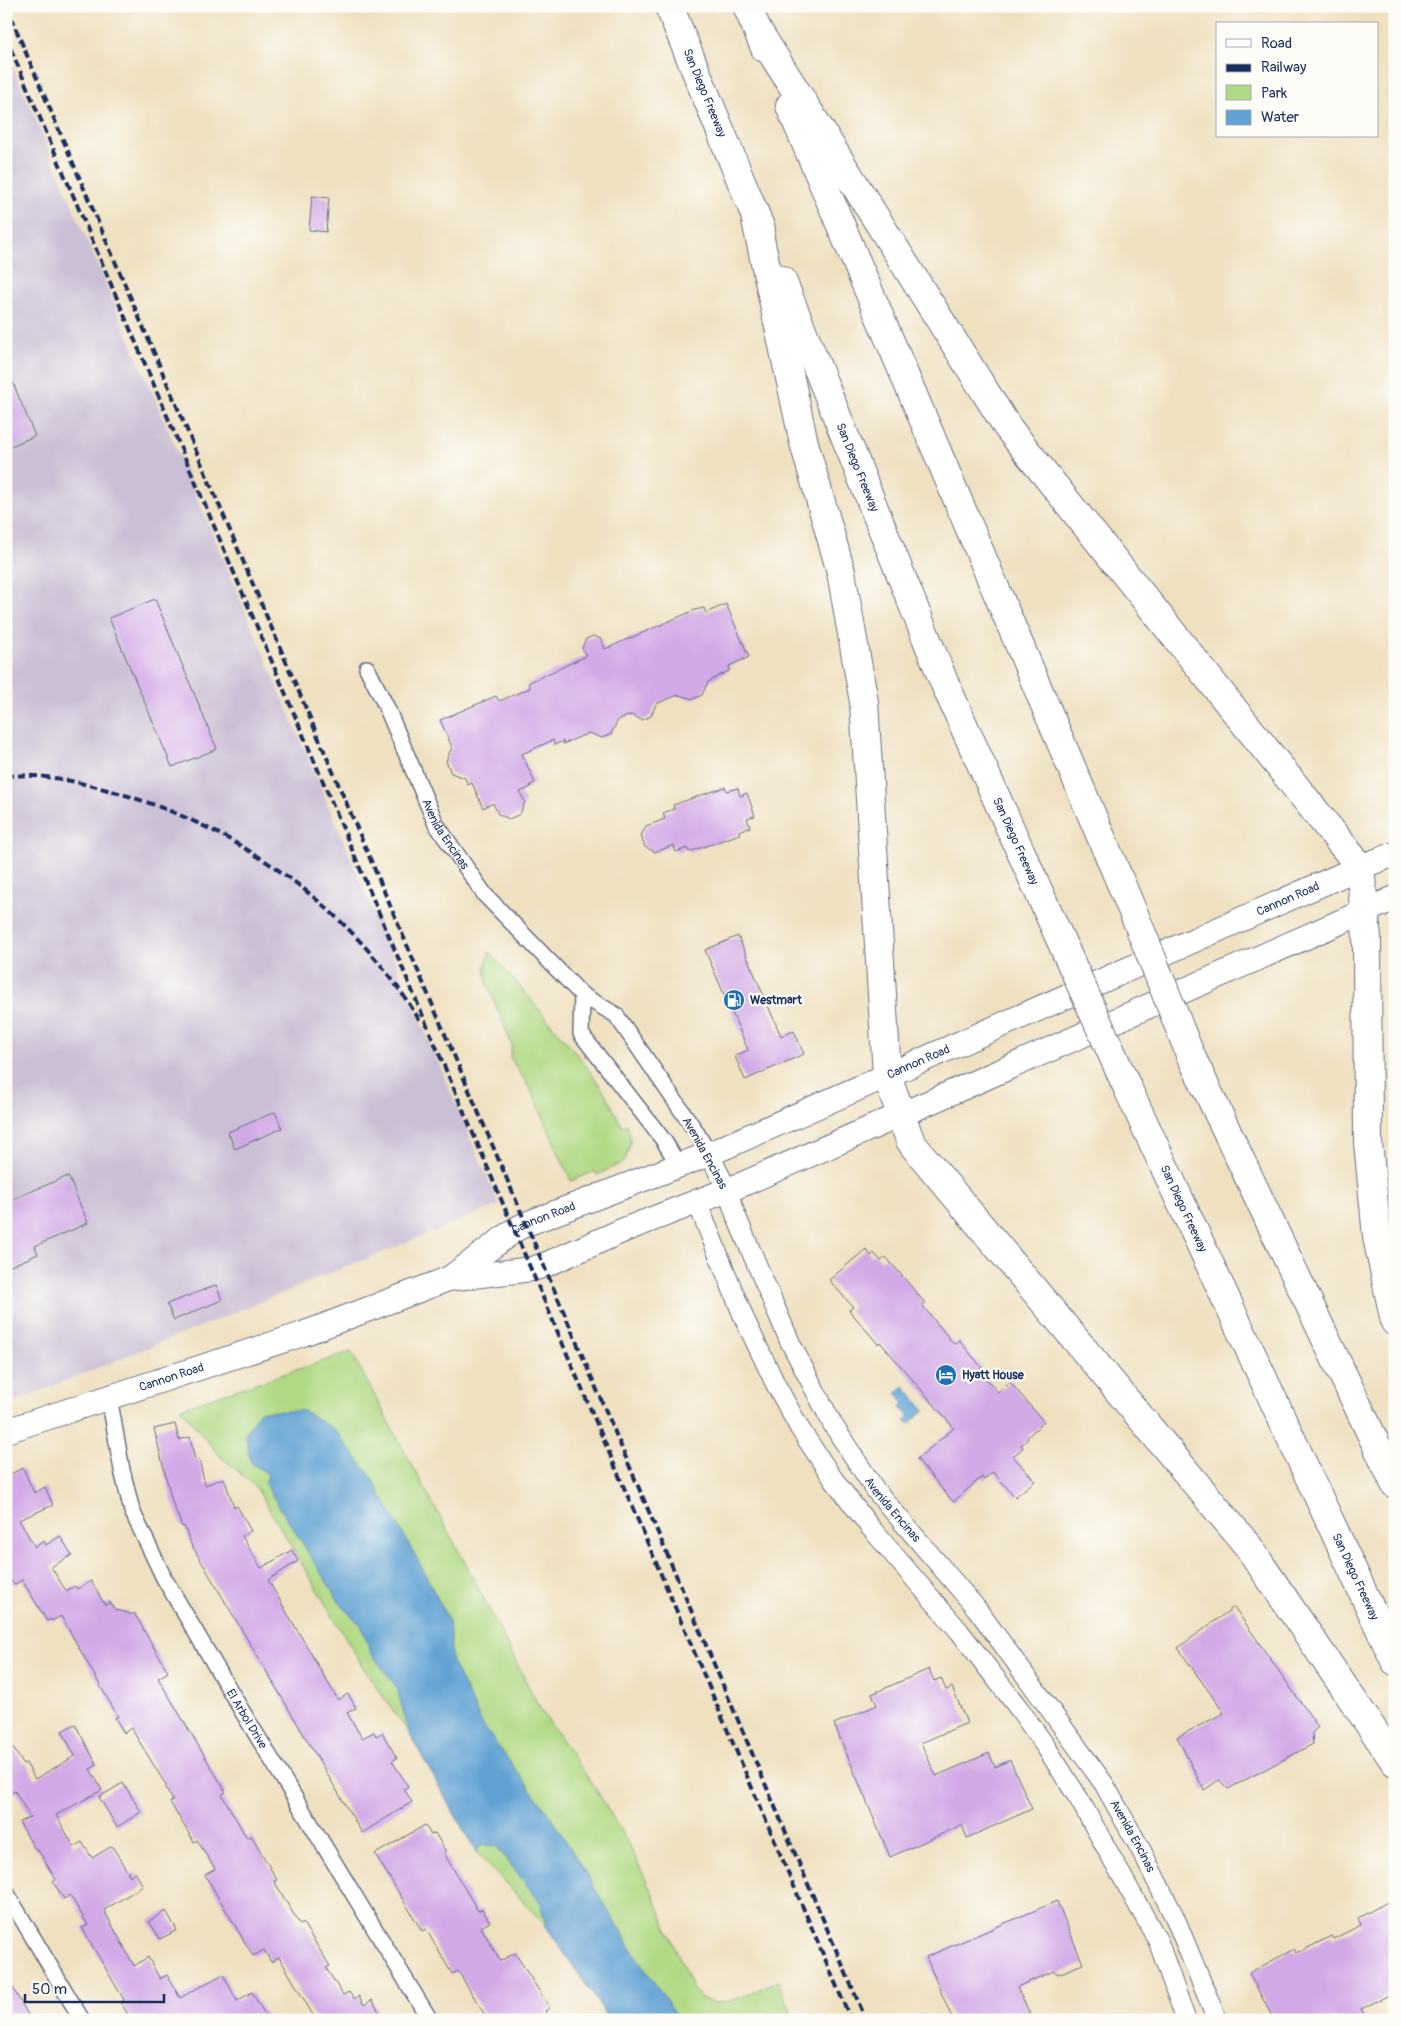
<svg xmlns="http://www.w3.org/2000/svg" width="1401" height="2026" viewBox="0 0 1401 2026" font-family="Pangolin,sans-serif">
<rect width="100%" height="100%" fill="#fdfcf7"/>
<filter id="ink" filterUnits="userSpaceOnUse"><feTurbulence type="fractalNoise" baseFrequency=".02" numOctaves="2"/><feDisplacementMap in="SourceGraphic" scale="10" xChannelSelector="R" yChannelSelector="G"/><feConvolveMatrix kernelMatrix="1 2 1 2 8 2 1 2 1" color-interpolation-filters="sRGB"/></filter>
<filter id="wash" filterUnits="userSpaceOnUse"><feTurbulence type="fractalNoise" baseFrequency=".0096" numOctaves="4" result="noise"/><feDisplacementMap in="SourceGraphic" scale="20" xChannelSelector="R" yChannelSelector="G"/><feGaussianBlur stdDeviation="1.12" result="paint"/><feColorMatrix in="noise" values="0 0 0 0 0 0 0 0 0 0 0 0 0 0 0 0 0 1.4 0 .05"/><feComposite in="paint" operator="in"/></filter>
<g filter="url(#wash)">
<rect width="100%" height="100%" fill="#efe0c0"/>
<!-- industrial -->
<path fill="#cbbfd5" d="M 6,50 L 499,1205 L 6,1405 Z"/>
<!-- green -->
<path fill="#b1d984" stroke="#668471" d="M 490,952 L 582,1060 L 605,1093 L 622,1126 L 626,1124 C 634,1137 629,1150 624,1162 L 597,1175 L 595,1171 L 571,1181 L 532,1092 L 510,1057 L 512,1045 L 487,983 L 485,967 Z
M 351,1352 L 471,1574 L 539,1707 L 597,1791 L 629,1845 L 652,1892 L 693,1990 C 699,1997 708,2003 717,2003 C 735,2003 761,1988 778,1981 L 794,2020 L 610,2020 L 546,1926 L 476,1852 L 409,1733 L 366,1672 L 256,1487 L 219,1455 L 180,1408 Z"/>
<!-- water -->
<path fill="#61a1d3" stroke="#3e6898" d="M 904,1386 L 925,1410 L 909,1424 L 905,1420 L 909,1416 L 901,1407 L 904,1403 L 896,1393 Z
M 260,1411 L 304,1411 L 335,1430 L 370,1475 L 420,1564 L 449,1621 L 452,1662 L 484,1727 L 552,1818 L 638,1959 L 680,2020 L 610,2020 L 546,1926 L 540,1902 L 496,1846 L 482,1845 L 476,1852 L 409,1733 L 397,1688 L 371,1653 L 361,1625 L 343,1608 L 265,1484 L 268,1474 L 251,1463 L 245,1433 Z"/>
<g id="blocks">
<!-- building -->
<path fill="#d1a9e7" d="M 312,196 L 329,198 L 326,232 L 309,230 Z
M 6,366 L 35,436 L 6,448 Z
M 155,599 L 217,749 L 172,767 L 109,618 Z
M 726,604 L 749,657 L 729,666 L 730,670 L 708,682 L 702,695 L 693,699 L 678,695 L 656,704 L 651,716 L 642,720 L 631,715 L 618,720 L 611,734 L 602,738 L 589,733 L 563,744 L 563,741 L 554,745 L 553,740 L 522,754 L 535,783 L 530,785 L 531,787 L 520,792 L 525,802 L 520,814 L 509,819 L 498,814 L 493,803 L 483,808 L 472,783 L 468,785 L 465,778 L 451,773 L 446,761 L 452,747 L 440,720 L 496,696 L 499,701 L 530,688 L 528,683 L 586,656 L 582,648 L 586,639 L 593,636 L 601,639 L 605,649 L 695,610 L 704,608 L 706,613 Z
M 725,787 L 727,791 L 738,788 L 740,796 L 747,793 L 755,816 L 747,818 L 750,827 L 739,831 L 740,834 L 689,852 L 688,848 L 676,852 L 674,845 L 655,852 L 645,847 L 641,836 L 646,826 L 665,819 L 663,813 L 674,809 L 673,805 Z
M 738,936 L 781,1036 L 794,1031 L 804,1054 L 745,1080 L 735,1056 L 748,1050 L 705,950 Z
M 275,1112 L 282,1128 L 235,1149 L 228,1132 Z
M 68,1176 L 88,1223 L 35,1246 L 38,1254 L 6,1268 L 6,1202 Z
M 866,1249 L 871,1256 L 874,1253 L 881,1261 L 886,1257 L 925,1303 L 922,1305 L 954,1344 L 959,1340 L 982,1368 L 979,1370 L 998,1392 L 1010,1382 L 1044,1422 L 1027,1437 L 1028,1439 L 1021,1445 L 1023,1448 L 1013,1456 L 1035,1481 L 1015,1497 L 993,1472 L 984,1480 L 982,1477 L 953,1502 L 917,1459 L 954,1428 L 880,1342 L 878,1344 L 849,1310 L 853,1307 L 829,1280 Z
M 216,1285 L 222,1300 L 174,1320 L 167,1304 Z
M 175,1424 L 179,1440 L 190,1437 L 195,1460 L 199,1459 L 205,1485 L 224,1478 L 234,1507 L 237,1506 L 251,1531 L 242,1536 L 261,1568 L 292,1550 L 298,1561 L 268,1580 L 338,1700 L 348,1694 L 356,1708 L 347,1713 L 362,1738 L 374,1732 L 376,1736 L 382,1733 L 397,1758 L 392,1761 L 408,1786 L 404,1789 L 412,1802 L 362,1833 L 191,1544 L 184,1526 L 182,1527 L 172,1501 L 154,1429 Z
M 23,1468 L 34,1493 L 45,1487 L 53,1505 L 19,1520 L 35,1547 L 44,1541 L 46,1545 L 60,1536 L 72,1555 L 51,1567 L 66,1591 L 75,1586 L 77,1589 L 91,1581 L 105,1605 L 110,1602 L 115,1610 L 129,1613 L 130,1615 L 134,1613 L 168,1672 L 158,1678 L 226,1792 L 222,1795 L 247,1838 L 251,1835 L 277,1880 L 274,1881 L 300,1925 L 303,1923 L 330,1966 L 326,1968 L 343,1995 L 349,1992 L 354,1999 L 359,1996 L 364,2005 L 372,2000 L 384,2020 L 316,2020 L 279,1957 L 271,1962 L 264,1950 L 253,1956 L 205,1875 L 215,1869 L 197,1840 L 194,1842 L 170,1802 L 173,1801 L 166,1788 L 166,1785 L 131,1728 L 124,1733 L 115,1718 L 118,1717 L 61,1616 L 52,1621 L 51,1619 L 47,1621 L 22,1580 L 14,1585 L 6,1572 L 6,1476 Z
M 1234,1607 L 1318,1727 L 1312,1733 L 1313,1744 L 1228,1789 L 1219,1780 L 1204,1790 L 1177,1737 L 1224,1713 L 1178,1648 Z
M 929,1669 L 934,1681 L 941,1678 L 946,1690 L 952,1687 L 967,1723 L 921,1743 L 936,1776 L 989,1753 L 995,1767 L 1010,1760 L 1032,1809 L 967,1838 L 962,1825 L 890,1857 L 834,1724 L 877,1705 L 872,1694 Z
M 75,1724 L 97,1765 L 90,1769 L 102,1790 L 56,1815 L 74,1847 L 82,1842 L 92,1858 L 112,1846 L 130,1876 L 135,1872 L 143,1886 L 104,1910 L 134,1966 L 148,1957 L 160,1979 L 167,1975 L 180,1998 L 223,1974 L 237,2001 L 252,1992 L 268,2020 L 131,2020 L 121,2003 L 124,2000 L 82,1928 L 88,1925 L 70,1895 L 64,1899 L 53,1882 L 56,1880 L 38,1850 L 36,1851 L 19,1822 L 30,1817 L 15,1791 L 6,1796 L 6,1736 L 23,1764 L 26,1763 L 35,1779 L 75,1756 L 62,1731 Z
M 123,1783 L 141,1812 L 117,1827 L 99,1797 Z
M 425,1825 L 431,1835 L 435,1833 L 445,1850 L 445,1855 L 478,1911 L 482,1909 L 490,1922 L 481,1927 L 500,1961 L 515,1953 L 550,2008 L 545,2011 L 551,2020 L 488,2020 L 458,1971 L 452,1974 L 426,1929 L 422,1931 L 375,1854 Z
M 1395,1898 L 1395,1992 L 1361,2009 L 1367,2020 L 1274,2020 L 1249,1973 L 1294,1949 L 1296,1953 L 1299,1951 L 1300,1952 L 1331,1936 L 1333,1939 L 1361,1925 L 1358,1918 Z
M 1057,1901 L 1083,1964 L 1058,1974 L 1054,1971 L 1017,1987 L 1031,2016 L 1023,2020 L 953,2020 L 926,1957 Z
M 166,1911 L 177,1930 L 160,1939 L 149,1921 Z
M 6,1976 L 31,2020 L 6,2020 Z"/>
</g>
</g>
<g filter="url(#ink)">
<use href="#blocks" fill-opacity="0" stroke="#656d80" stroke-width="1"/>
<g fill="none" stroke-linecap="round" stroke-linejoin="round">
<!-- minor casing -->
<g stroke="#656d80" stroke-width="18">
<g id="minor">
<path id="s1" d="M 367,668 L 386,706 L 436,824 L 485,895 L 582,995 L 616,1015 L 695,1130 L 709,1154"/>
<path d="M 582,995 L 581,1034 L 664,1141 L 679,1166"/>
<path id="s2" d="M 109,1397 L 122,1470 L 132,1511 L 164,1578 L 239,1706 L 430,2020"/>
<path d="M 6,1892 L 82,2020"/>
</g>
</g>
<!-- tertiary casing -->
<g stroke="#656d80" stroke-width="21">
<g id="tertiary">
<path id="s3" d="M 709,1154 L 727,1189 L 736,1216 L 790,1342 L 833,1425 L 876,1491 L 977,1609 L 1104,1784 L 1141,1850 L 1175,1918 L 1217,2020"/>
<path d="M 697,1202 L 744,1318 L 775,1383 L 800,1429 L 834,1480 L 870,1527 L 960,1632 L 1020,1710 L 1046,1747 L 1079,1799 L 1158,1941 L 1186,2020"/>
</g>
</g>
<!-- primary casing -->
<g stroke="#656d80" stroke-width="26">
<g id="primary">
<path id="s4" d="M 450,1278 L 516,1229 L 526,1224 L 709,1154 L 1360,867 L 1395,854"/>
<path id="s5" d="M 6,1431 L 300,1335 L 448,1279 L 532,1269 L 545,1265 L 624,1230 L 743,1184 L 1395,898"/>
</g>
</g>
<!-- motorway casing -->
<g stroke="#656d80" stroke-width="30">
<g id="motorway">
<path id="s6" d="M 669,6 L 761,229"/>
<path d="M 747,6 L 765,48"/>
<path d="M 758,31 L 1008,428 L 1360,867 L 1367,937 L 1368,1142 L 1377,1237 L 1395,1322"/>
<path d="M 790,106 L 1139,926"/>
<path d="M 754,211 L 804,443 L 841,572 L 864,702 L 887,1075 L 910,1140 L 913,1145 L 1248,1546 L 1395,1762"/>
<path id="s7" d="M 782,280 L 944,682 L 1066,952"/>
<path d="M 1190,1054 L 1395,1484"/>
<path id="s8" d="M 1128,1089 L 1395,1661"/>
</g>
</g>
<!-- minor -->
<use href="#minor" stroke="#fff" stroke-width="15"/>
<!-- tertiary -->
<use href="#tertiary" stroke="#fff" stroke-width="19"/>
<!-- primary -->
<use href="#primary" stroke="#fff" stroke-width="24"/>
<!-- motorway -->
<use href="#motorway" stroke="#fff" stroke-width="28"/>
<!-- rail -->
<path stroke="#1b2f5e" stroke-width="4" stroke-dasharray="8 4" stroke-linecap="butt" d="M 6,6 L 866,2020
M 6,38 L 851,2020
M 6,776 C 43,773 79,782 115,792 C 240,828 352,908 420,1021"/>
<!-- motorway-bridge casing -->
<g stroke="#656d80" stroke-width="30" stroke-linecap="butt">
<path id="motorway-bridge" d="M 1139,926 L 1190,1054
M 1066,952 L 1128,1089"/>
</g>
<!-- motorway-bridge -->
<use href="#motorway-bridge" stroke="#fff" stroke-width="28"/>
</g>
</g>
<!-- icons -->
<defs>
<g id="fuel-disc" transform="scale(1.125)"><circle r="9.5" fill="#1f6fb2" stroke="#fdfcf7"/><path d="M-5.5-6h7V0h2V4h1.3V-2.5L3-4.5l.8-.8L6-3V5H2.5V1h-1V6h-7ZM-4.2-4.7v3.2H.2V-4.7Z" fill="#fff"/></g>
<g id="hotel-disc" transform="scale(1.125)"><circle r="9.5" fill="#1f6fb2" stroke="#fdfcf7"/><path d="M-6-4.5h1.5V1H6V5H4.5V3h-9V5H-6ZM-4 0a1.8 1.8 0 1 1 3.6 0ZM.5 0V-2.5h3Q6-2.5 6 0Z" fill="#fff"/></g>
</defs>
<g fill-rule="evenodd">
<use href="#fuel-disc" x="734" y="1000"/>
<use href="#hotel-disc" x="946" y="1375"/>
</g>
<g text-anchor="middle" stroke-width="4.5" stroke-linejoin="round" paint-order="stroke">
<!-- street labels -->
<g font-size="12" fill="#1b2f5e" stroke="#fdfcf7">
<text dy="4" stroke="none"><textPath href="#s6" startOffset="94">San Diego Freeway</textPath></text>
<text dy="4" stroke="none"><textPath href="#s7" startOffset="202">San Diego Freeway</textPath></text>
<text dy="4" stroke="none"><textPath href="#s1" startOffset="184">Avenida Encinas</textPath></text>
<text dy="4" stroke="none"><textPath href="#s7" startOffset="608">San Diego Freeway</textPath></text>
<text dy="4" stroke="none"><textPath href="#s4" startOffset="922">Cannon Road</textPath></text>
<text dy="4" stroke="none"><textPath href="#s4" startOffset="518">Cannon Road</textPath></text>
<text transform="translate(705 1153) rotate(61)" y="4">Avenida Encinas</text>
<text dy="4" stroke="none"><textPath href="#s8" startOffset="132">San Diego Freeway</textPath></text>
<text dy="4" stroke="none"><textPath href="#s4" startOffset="112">Cannon Road</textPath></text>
<text dy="4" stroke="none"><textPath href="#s5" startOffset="174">Cannon Road</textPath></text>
<text dy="4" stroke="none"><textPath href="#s3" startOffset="402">Avenida Encinas</textPath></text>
<text dy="4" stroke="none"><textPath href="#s8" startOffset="538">San Diego Freeway</textPath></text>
<text dy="4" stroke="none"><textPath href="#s2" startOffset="354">El Arbol Drive</textPath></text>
<text dy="4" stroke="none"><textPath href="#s3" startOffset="808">Avenida Encinas</textPath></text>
</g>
<!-- poi labels -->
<g font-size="12" font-weight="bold" fill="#1b2f5e" stroke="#fdfcf7" text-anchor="start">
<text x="750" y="1004">Westmart</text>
<text x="962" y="1379">Hyatt House</text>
</g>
</g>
<!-- margin -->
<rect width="1401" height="2026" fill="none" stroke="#fdfcf7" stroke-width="25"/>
<!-- legend -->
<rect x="1216" y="22" width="162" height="115" fill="#fdfcf7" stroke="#a3aaba"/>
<rect x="1226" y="39" width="25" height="8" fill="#ffffff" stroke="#a3aaba"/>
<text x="1261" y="48" font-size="15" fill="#1b2f5e">Road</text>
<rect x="1226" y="64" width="25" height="8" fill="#1b2f5e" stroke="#a3aaba"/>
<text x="1261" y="72" font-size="15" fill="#1b2f5e">Railway</text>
<rect x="1226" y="85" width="25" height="15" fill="#b1d984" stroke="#a3aaba"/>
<text x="1261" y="98" font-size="15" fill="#1b2f5e">Park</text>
<rect x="1226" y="110" width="25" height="15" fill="#61a1d3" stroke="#a3aaba"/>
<text x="1261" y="122" font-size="15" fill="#1b2f5e">Water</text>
<!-- scale -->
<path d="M25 1994v8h139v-8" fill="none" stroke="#1b2f5e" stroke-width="2.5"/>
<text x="32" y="1994" font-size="15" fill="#1b2f5e" stroke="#fdfcf7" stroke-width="4" paint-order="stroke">50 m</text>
</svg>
